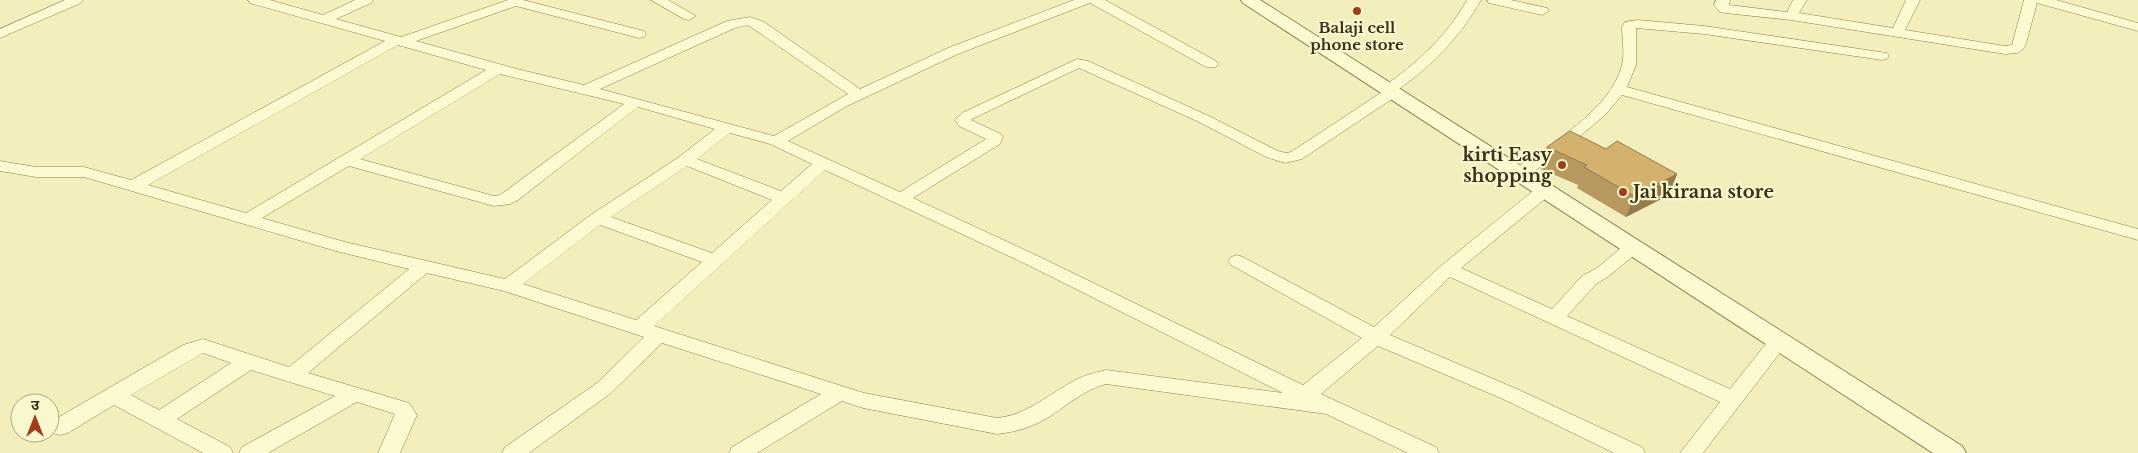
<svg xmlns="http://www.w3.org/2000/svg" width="2138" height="453" viewBox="0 0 2138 453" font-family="'Libre Baskerville','Noto Sans Devanagari',serif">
<rect width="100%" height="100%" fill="#f2efbc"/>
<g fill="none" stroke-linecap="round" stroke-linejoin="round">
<!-- minor casing -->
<g stroke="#8c7f54" stroke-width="1">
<path id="minor" d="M 65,0 L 83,0 L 81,3 L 0,38 L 0,29 Z
M 248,0 L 270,0 L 323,15 L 355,0 L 373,0 L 371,3 L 336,19 L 401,37 L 508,0 L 523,0 L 644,31 L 646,34 L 644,37 L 639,38 L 516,6 L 416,41 L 517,69 L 584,85 L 727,21 L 750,17 L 764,22 L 860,89 L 948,48 L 1074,0 L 1105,0 L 1216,61 L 1218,64 L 1216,67 L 1206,67 L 1090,3 L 958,54 L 847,106 L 788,141 L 900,192 L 986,139 L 959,126 L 955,120 L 962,113 L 1077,59 L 1088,61 L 1209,116 L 1278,151 L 1286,153 L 1291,152 L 1382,92 L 1381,90 L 1383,87 C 1417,63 1446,37 1467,0 L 1481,0 C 1460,37 1433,65 1399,89 L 1400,92 L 1398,95 L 1302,159 L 1285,163 L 1266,157 L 1199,122 L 1079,68 L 972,119 L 971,120 L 1001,134 L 1003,137 L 1000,144 L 913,198 L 1040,257 L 1303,385 L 1362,338 L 1231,265 L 1228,261 L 1231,257 L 1237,255 L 1243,257 L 1374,327 L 1442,265 L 1539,186 L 1551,186 L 1553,190 L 1551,194 L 1461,268 L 1552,309 L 1582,276 L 1597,268 L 1627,243 L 1633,241 L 1639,243 L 1642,247 L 1639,251 L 1609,276 L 1596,284 L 1567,316 L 1730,389 L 1772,336 L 1779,334 L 1786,336 L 1789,341 L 1703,453 L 1680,453 L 1720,402 L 1450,277 L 1390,335 L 1517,389 L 1642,447 L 1645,453 L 1614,453 L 1503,399 L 1378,346 L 1321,394 L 1436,447 L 1439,453 L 1408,453 L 1326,414 L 1106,384 C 1084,390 1067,405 1049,417 C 1033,427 1016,432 997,434 L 863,408 L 842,401 L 757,453 L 729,453 L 732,447 L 821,394 L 662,343 L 611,393 L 529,453 L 502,453 L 505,447 L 597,383 L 644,337 L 504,291 L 427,273 L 308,373 L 409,403 L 417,415 L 400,453 L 378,453 L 395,414 L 357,402 L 268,453 L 239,453 L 242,447 L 335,396 L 251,370 L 177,419 L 230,447 L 233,453 L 203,453 L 114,405 L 68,433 L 60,435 L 52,433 L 50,428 L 52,421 L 183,345 L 203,339 L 289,367 L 409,269 L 336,251 L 84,177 L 36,177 L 0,171 L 0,161 L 36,167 L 84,167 L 131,180 L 385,41 L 250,3 ZM 748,25 L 848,94 L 774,136 L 600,89 L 735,28 ZM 398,45 L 486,70 L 246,213 L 148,185 ZM 500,74 L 624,104 L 500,195 L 494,196 L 360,159 ZM 638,107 L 715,129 L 679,157 L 592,214 L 505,279 L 345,242 L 262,218 L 349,166 L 494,206 L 510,204 L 518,200 ZM 730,133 L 770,144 L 812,164 L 781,191 L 697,159 ZM 687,166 L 772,200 L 712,253 L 611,217 ZM 825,170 L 1028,265 L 1283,393 L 1106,370 C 1093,373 1081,376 1070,383 C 1045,397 1026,415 997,418 L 864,393 L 654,326 ZM 600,225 L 702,262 L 636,320 L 523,284 ZM 203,353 L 231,363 L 159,410 L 131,395 Z
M 651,0 L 668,0 L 696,16 L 689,20 L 684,19 Z
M 1487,0 L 1511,0 L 1547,8 L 1549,11 L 1542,15 L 1489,3 Z
M 1716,0 L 1730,0 L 1729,5 L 1787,12 L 1793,0 L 1807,0 L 1799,13 L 1893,28 L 1906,0 L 1920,0 L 1905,30 L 2005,46 L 2012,45 L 2024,0 L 2056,0 L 2138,23 L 2138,31 L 2037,3 L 2025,47 L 2018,53 L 2005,54 L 1791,20 L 1725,13 L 1720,12 L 1714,5 Z
M 1638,20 L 1704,26 L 1887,53 L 1889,56 L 1887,59 L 1882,60 L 1704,34 L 1636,28 L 1636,65 L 1627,87 L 2138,229 L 2138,240 L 1622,95 L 1605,115 L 1572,143 L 1525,178 L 1513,178 L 1511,174 L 1513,170 C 1549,145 1610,111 1622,65 C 1625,53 1622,39 1622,27 L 1625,22 Z"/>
</g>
<!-- tertiary casing -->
<g stroke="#8c7f54" stroke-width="2">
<path id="tertiary" d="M 1241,0 L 1260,0 L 1962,446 L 1966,453 L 1933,453 L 1243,3 Z"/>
</g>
<!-- minor -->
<use href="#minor" fill="#fcfad0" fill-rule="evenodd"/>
<!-- tertiary -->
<use href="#tertiary" fill="#fcfad0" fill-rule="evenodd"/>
</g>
<!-- wall -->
<path fill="#b7985f" d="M 1547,147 L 1606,149 L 1677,174 L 1669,195 L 1626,217 L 1577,188 L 1578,185 L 1541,169 Z"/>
<!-- shaded-wall -->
<path fill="#957c4d" d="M 1677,174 L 1669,195 L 1626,217 L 1634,196 Z"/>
<!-- building -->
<path fill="#d5b16e" stroke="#957c4d" d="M 1570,131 L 1606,149 L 1617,141 L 1677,174 L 1634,196 L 1584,167 L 1587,165 L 1547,147 Z"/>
<!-- markers -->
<g fill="#a13c1d" stroke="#f9f7cd" stroke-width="2">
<circle cx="1357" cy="11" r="5"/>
<circle cx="1562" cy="165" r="5"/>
<circle cx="1623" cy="192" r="5"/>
</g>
<g text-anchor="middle" stroke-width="4.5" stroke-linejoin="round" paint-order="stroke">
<!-- far-poi labels -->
<g font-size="15" font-weight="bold" fill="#39311a" stroke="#f9f7cd">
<text x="1357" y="33">Balaji cell<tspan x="1357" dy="17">phone store</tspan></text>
</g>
<!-- poi labels -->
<g font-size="18" font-weight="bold" fill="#39311a" stroke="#f9f7cd" text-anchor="end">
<text x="1552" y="161">kirti Easy<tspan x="1552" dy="21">shopping</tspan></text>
<text x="1633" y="198" text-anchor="start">Jai kirana store</text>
</g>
</g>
<!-- north arrow -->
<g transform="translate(35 418)"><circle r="24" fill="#f9f7cd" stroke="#aca885"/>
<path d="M0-4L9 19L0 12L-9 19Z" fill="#a13c1d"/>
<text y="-8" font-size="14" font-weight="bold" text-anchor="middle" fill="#39311a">उ</text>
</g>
</svg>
